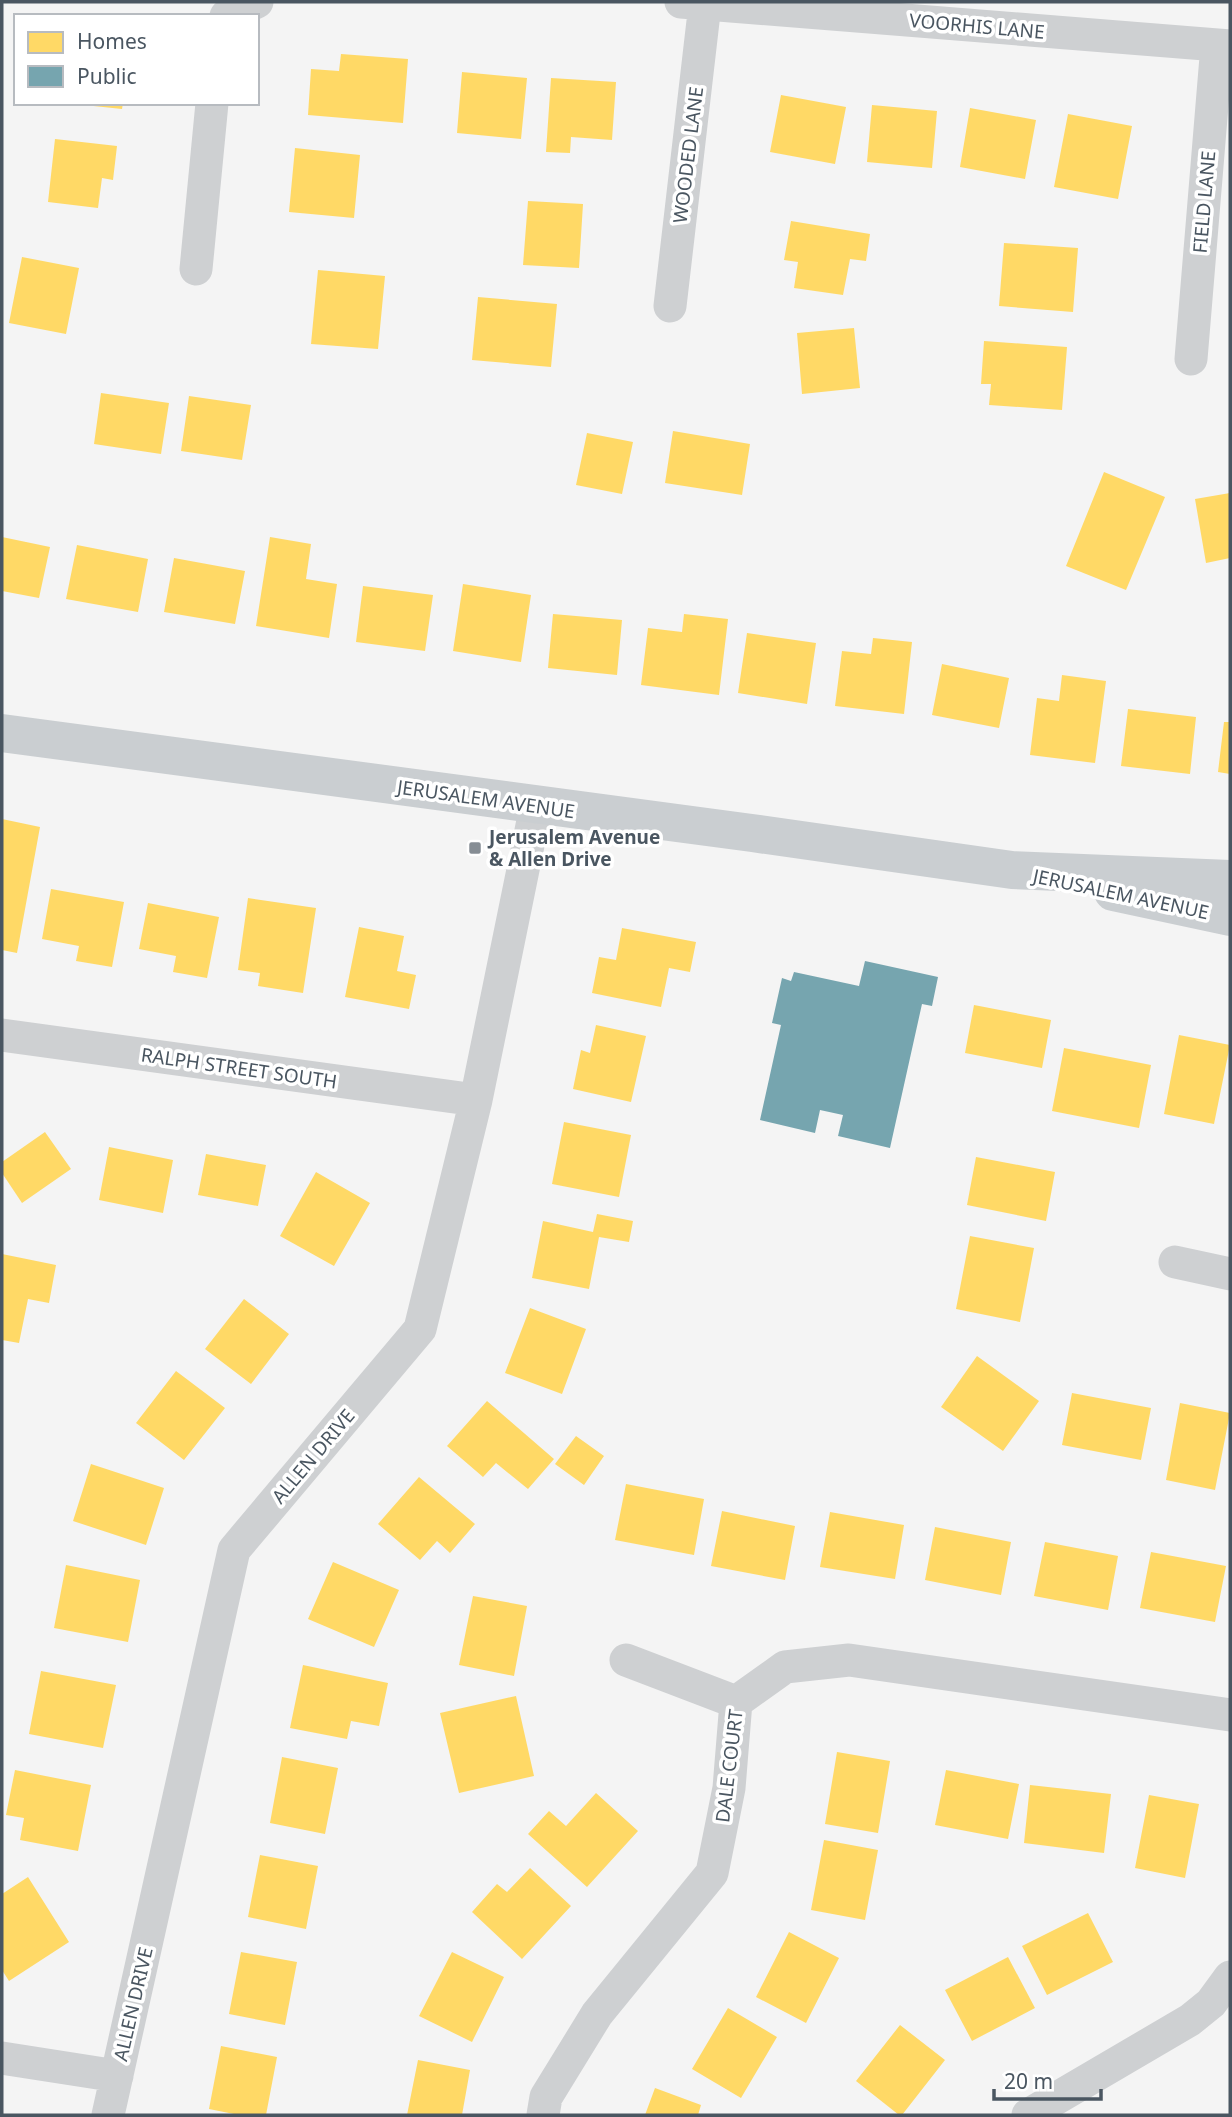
<svg xmlns="http://www.w3.org/2000/svg" width="1232" height="2117" viewBox="0 0 1232 2117" font-family="'Noto Sans',sans-serif">
<rect width="100%" height="100%" fill="#f4f4f4"/>
<!-- homes -->
<path fill="#ffd966" d="M 341,54 L 408,59 L 403,123 L 308,115 L 311,69 L 339,71 Z
M 462,72 L 527,78 L 521,139 L 457,133 Z
M 551,78 L 616,82 L 612,140 L 571,137 L 570,153 L 546,152 Z
M 781,95 L 846,107 L 835,164 L 770,152 Z
M 84,103 L 123,103 L 122,109 L 84,105 Z
M 872,105 L 937,111 L 932,168 L 867,162 Z
M 970,108 L 1036,120 L 1025,179 L 960,167 Z
M 1068,114 L 1132,126 L 1118,199 L 1054,187 Z
M 55,139 L 117,146 L 113,180 L 102,178 L 98,208 L 48,202 Z
M 295,148 L 360,155 L 354,218 L 289,212 Z
M 528,201 L 583,204 L 579,268 L 523,265 Z
M 791,221 L 870,234 L 866,261 L 850,259 L 843,295 L 794,288 L 798,262 L 784,260 Z
M 1004,243 L 1078,248 L 1073,312 L 999,306 Z
M 22,257 L 79,268 L 66,334 L 9,323 Z
M 318,270 L 385,276 L 378,349 L 311,344 Z
M 478,297 L 557,304 L 551,367 L 472,360 Z
M 854,328 L 860,388 L 802,394 L 797,333 Z
M 984,341 L 1067,347 L 1062,410 L 989,405 L 991,384 L 981,384 Z
M 101,393 L 169,403 L 161,454 L 94,444 Z
M 189,396 L 251,405 L 242,460 L 181,451 Z
M 673,431 L 750,444 L 742,495 L 665,483 Z
M 587,433 L 633,442 L 622,494 L 576,485 Z
M 1104,472 L 1165,497 L 1126,590 L 1066,566 Z
M 1230,493 L 1230,558 L 1206,563 L 1195,499 Z
M 2,537 L 50,547 L 39,598 L 2,591 Z
M 270,537 L 311,544 L 306,579 L 337,584 L 329,638 L 256,626 Z
M 77,545 L 148,559 L 138,612 L 66,599 Z
M 174,558 L 245,571 L 235,624 L 164,612 Z
M 463,584 L 531,595 L 521,662 L 453,651 Z
M 363,586 L 433,595 L 425,651 L 356,642 Z
M 553,614 L 622,620 L 617,675 L 548,668 Z
M 684,614 L 728,619 L 719,695 L 641,685 L 648,628 L 682,632 Z
M 747,633 L 816,643 L 807,704 L 738,693 Z
M 873,638 L 912,642 L 904,714 L 835,706 L 842,651 L 871,654 Z
M 942,664 L 1009,678 L 999,728 L 932,715 Z
M 1062,675 L 1106,681 L 1095,763 L 1030,755 L 1037,698 L 1059,701 Z
M 1128,709 L 1196,717 L 1190,774 L 1121,766 Z
M 1224,722 L 1230,722 L 1230,774 L 1218,772 Z
M 2,819 L 40,827 L 17,953 L 2,950 Z
M 51,889 L 124,902 L 112,967 L 76,961 L 79,946 L 42,939 Z
M 248,898 L 316,908 L 303,993 L 258,986 L 260,973 L 238,970 Z
M 148,903 L 219,917 L 207,978 L 173,972 L 176,956 L 139,949 Z
M 359,927 L 404,936 L 397,971 L 416,975 L 409,1009 L 345,997 Z
M 622,928 L 696,942 L 690,972 L 669,968 L 661,1007 L 592,993 L 599,957 L 616,960 Z
M 974,1005 L 1051,1020 L 1042,1068 L 965,1053 Z
M 596,1025 L 646,1036 L 631,1102 L 573,1089 L 581,1050 L 590,1053 Z
M 1179,1035 L 1230,1045 L 1214,1124 L 1164,1114 Z
M 1064,1048 L 1151,1065 L 1139,1128 L 1052,1111 Z
M 564,1122 L 631,1135 L 619,1197 L 552,1184 Z
M 45,1132 L 71,1169 L 22,1203 L 2,1173 L 2,1162 Z
M 109,1147 L 173,1160 L 163,1213 L 99,1200 Z
M 206,1154 L 266,1165 L 258,1206 L 198,1195 Z
M 976,1157 L 1055,1172 L 1046,1221 L 967,1205 Z
M 316,1172 L 370,1203 L 334,1266 L 280,1236 Z
M 597,1214 L 633,1221 L 629,1242 L 599,1237 L 589,1289 L 532,1278 L 543,1221 L 593,1232 Z
M 970,1236 L 1034,1248 L 1020,1322 L 956,1309 Z
M 2,1254 L 56,1265 L 49,1303 L 28,1299 L 19,1343 L 2,1340 Z
M 244,1299 L 289,1334 L 251,1384 L 205,1349 Z
M 530,1308 L 586,1329 L 562,1394 L 505,1373 Z
M 977,1356 L 1039,1401 L 1003,1451 L 941,1407 Z
M 176,1371 L 225,1408 L 184,1460 L 136,1423 Z
M 1072,1393 L 1151,1408 L 1141,1460 L 1062,1445 Z
M 487,1401 L 554,1459 L 528,1489 L 496,1463 L 483,1477 L 447,1446 Z
M 1180,1403 L 1230,1413 L 1215,1490 L 1166,1480 Z
M 576,1436 L 604,1456 L 584,1485 L 555,1464 Z
M 91,1464 L 164,1488 L 146,1545 L 73,1521 Z
M 419,1477 L 475,1524 L 450,1553 L 437,1541 L 420,1560 L 378,1524 Z
M 626,1484 L 704,1499 L 694,1555 L 615,1540 Z
M 722,1511 L 795,1526 L 785,1580 L 711,1566 Z
M 830,1512 L 904,1525 L 895,1579 L 820,1567 Z
M 935,1527 L 1011,1542 L 1001,1595 L 925,1580 Z
M 1045,1542 L 1118,1556 L 1108,1610 L 1034,1596 Z
M 1151,1552 L 1226,1566 L 1215,1622 L 1140,1608 Z
M 333,1562 L 399,1590 L 374,1647 L 308,1619 Z
M 66,1565 L 140,1580 L 128,1642 L 54,1628 Z
M 473,1596 L 527,1606 L 514,1676 L 459,1665 Z
M 303,1665 L 388,1683 L 379,1726 L 351,1721 L 347,1739 L 290,1728 Z
M 41,1671 L 116,1685 L 103,1748 L 29,1734 Z
M 516,1696 L 534,1776 L 459,1793 L 440,1713 Z
M 837,1752 L 890,1761 L 878,1833 L 825,1824 Z
M 282,1757 L 338,1768 L 325,1834 L 270,1823 Z
M 15,1770 L 91,1785 L 78,1851 L 20,1840 L 24,1818 L 6,1815 Z
M 946,1770 L 1019,1784 L 1008,1839 L 935,1825 Z
M 1030,1785 L 1111,1794 L 1104,1853 L 1024,1843 Z
M 596,1793 L 638,1831 L 587,1887 L 528,1834 L 549,1811 L 566,1826 Z
M 1149,1795 L 1199,1804 L 1185,1878 L 1135,1868 Z
M 824,1840 L 878,1850 L 865,1920 L 811,1910 Z
M 260,1855 L 318,1866 L 306,1929 L 248,1917 Z
M 530,1868 L 571,1906 L 522,1959 L 472,1912 L 497,1884 L 507,1892 Z
M 28,1877 L 69,1942 L 9,1981 L 2,1970 L 2,1894 Z
M 1088,1913 L 1113,1962 L 1047,1995 L 1022,1946 Z
M 789,1932 L 839,1958 L 806,2023 L 756,1997 Z
M 241,1952 L 297,1962 L 285,2025 L 229,2014 Z
M 452,1952 L 504,1977 L 472,2042 L 419,2016 Z
M 1008,1957 L 1035,2008 L 972,2041 L 945,1990 Z
M 728,2008 L 777,2037 L 741,2098 L 692,2069 Z
M 900,2025 L 945,2060 L 902,2115 L 899,2115 L 856,2081 Z
M 221,2046 L 277,2057 L 266,2115 L 239,2115 L 209,2109 Z
M 418,2060 L 470,2070 L 462,2115 L 407,2115 Z
M 655,2088 L 701,2105 L 698,2115 L 645,2115 Z"/>
<!-- public -->
<path fill="#76a5af" d="M 865,961 L 938,977 L 932,1006 L 922,1004 L 890,1148 L 838,1136 L 843,1115 L 820,1110 L 815,1133 L 760,1120 L 781,1025 L 772,1023 L 782,978 L 791,981 L 794,972 L 859,986 Z"/>
<g fill="none" stroke-linecap="round" stroke-linejoin="round">
<!-- street -->
<path stroke="#ced0d2" stroke-width="33" d="M 681,2 L 1230,46
M 226,16 L 257,2
M 196,269 L 212,103
M 670,306 L 705,4
M 1191,359 L 1217,45
M 2,1035 L 476,1100
M 1175,1262 L 1230,1274
M 626,1660 L 736,1702
M 2,2058 L 117,2076
M 108,2115 L 234,1550 L 420,1329 L 476,1100 L 536,806
M 543,2115 L 546,2097 L 597,2014 L 712,1873 L 729,1788 L 736,1702 L 785,1667 L 849,1660 L 1230,1715
M 1028,2115 L 1190,2020 L 1211,2003 L 1230,1977"/>
<!-- primary -->
<path stroke="#caced1" stroke-width="38" d="M 2,733 L 752,833 L 1012,870 L 1230,879
M 1113,892 L 1230,917"/>
</g>
<!-- markers -->
<rect fill="#868d94" stroke="#fff" stroke-width="2.5" x="468" y="841" width="14" height="14" rx="3.5"/>
<g text-anchor="middle" stroke-width="7" stroke-linejoin="round" paint-order="stroke">
<!-- street labels -->
<g font-size="19" fill="#4a5661" stroke="#fff">
<text transform="translate(977 26) rotate(5)" y="7">VOORHIS LANE</text>
<text transform="translate(688 155) rotate(-83)" y="7">WOODED LANE</text>
<text transform="translate(1204 202) rotate(-85)" y="7">FIELD LANE</text>
<text transform="translate(486 799) rotate(8)" y="7">JERUSALEM AVENUE</text>
<text transform="translate(1121 894) rotate(12)" y="7">JERUSALEM AVENUE</text>
<text transform="translate(239 1068) rotate(8)" y="7">RALPH STREET SOUTH</text>
<text transform="translate(313 1456) rotate(-50)" y="7">ALLEN DRIVE</text>
<text transform="translate(729 1766) rotate(-83)" y="7">DALE COURT</text>
<text transform="translate(133 2004) rotate(-77)" y="7">ALLEN DRIVE</text>
</g>
<!-- poi labels -->
<g font-size="19" font-weight="bold" fill="#4a5661" stroke="#fff" text-anchor="start">
<text x="489" y="844">Jerusalem Avenue<tspan x="489" dy="22">&amp; Allen Drive</tspan></text>
</g>
</g>
<!-- border -->
<rect width="1232" height="2117" fill="none" stroke="#4a5661" stroke-width="7"/>
<!-- legend -->
<rect x="14" y="14" width="245" height="91" fill="#ffffff" stroke="#b7bbc0" stroke-width="2"/>
<rect x="28" y="32" width="35" height="21" fill="#ffd966" stroke="#b7bbc0" stroke-width="2"/>
<text x="77" y="49" font-size="21" fill="#4a5661">Homes</text>
<rect x="28" y="66" width="35" height="21" fill="#76a5af" stroke="#b7bbc0" stroke-width="2"/>
<text x="77" y="84" font-size="21" fill="#4a5661">Public</text>
<!-- scale -->
<path d="M994 2089v10h107v-10" fill="none" stroke="#4a5661" stroke-width="3.5"/>
<text x="1004" y="2089" font-size="21" fill="#4a5661" stroke="#ffffff" stroke-width="5" paint-order="stroke">20 m</text>
</svg>
